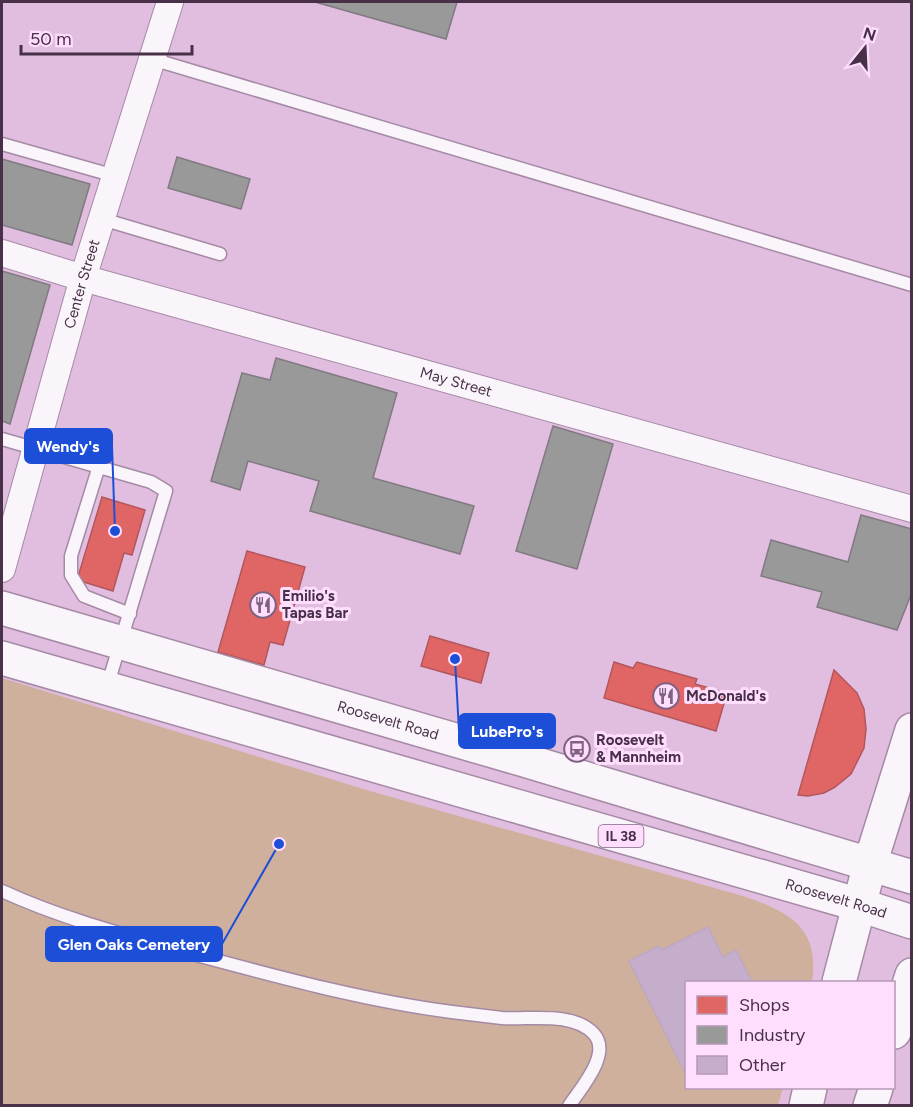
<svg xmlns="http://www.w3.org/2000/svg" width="913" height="1107" viewBox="0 0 913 1107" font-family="Figtree,sans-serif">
<rect width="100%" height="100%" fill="#e1bee0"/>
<!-- green -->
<path fill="#ceb09d" d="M 2,678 L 370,791 L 743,896 C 789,912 820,927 812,982 L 686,982 L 686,1088 L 783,1088 L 778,1105 L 2,1105 Z"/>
<!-- shops -->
<path fill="#e06666" stroke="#b3565d" stroke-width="1.5" d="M 102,497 L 145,510 L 132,555 L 124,553 L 113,591 L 77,580 Z
M 247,551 L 305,567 L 283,645 L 270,642 L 264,665 L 218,652 Z
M 430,636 L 489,653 L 481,683 L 421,666 Z
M 614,662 L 633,668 L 637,662 L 697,679 L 695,684 L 727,693 L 716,731 L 604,698 Z
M 834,670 L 857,693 L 864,709 L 866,729 L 864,748 L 851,774 L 835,787 L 824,793 L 808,796 L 798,795 Z"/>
<!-- industry -->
<path fill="#999" stroke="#817a81" stroke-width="1.5" d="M 315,2 L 457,2 L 446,39 Z
M 177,157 L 250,179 L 241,209 L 168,188 Z
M 2,159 L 90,184 L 72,245 L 2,225 Z
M 2,271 L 50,285 L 10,424 L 2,421 Z
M 276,358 L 397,393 L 373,478 L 474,506 L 460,554 L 310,511 L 319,481 L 248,461 L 240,490 L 211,481 L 242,373 L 270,380 Z
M 553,426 L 613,444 L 577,569 L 516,551 Z
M 861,515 L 912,529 L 912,592 L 897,630 L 817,607 L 822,592 L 761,576 L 771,540 L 848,562 Z"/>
<!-- building -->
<path fill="#c5aecb" stroke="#bea7c4" stroke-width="1.5" d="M 708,927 L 723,957 L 736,950 L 752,982 L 686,982 L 685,1073 L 629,961 L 659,946 L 662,950 Z"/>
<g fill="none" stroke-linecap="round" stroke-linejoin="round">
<!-- service casing -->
<g stroke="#a48aa4" stroke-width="15">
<path id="service" d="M 152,59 L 912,285
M 2,144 L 115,176
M 102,219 L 220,254
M 2,439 L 151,482 L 166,491 L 107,687
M 99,466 L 71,556 L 71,575 L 84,596 L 130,614
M 2,891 C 65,920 133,937 200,956 C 282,978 367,1001 452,1012 C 469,1014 485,1016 502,1018 C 529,1020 573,1011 594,1034 C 612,1054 580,1089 569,1106"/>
</g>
<!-- minor casing -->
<g stroke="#a48aa4" stroke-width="28">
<g id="minor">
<path id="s1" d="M 2,253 L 83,278 L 912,509"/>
<path id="s2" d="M 2,569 L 83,278 L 170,2"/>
</g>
</g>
<!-- primary casing -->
<g stroke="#a48aa4" stroke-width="36">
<g id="primary">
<path id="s3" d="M 2,608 L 524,760 L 912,877"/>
<path id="s4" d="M 2,658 L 860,905 L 912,922"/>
<path d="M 839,982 L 870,864 L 912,730"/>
<path d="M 894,1032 L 912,975"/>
<path d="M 806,1106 L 810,1088"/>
<path d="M 870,1106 L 876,1088"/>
</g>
</g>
<!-- service -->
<use href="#service" stroke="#faf5fa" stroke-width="12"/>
<!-- minor -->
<use href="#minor" stroke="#faf5fa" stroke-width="26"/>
<!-- primary -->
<use href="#primary" stroke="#faf5fa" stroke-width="33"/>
</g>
<!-- icons -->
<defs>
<g id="restaurant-ring" transform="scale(1.35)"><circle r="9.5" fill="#feddfd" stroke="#7e627e" stroke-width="1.5"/><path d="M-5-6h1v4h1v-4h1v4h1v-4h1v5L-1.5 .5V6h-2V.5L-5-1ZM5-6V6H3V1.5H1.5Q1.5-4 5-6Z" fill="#7e627e"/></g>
<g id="bus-ring" transform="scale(1.35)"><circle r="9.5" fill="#feddfd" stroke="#7e627e" stroke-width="1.5"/><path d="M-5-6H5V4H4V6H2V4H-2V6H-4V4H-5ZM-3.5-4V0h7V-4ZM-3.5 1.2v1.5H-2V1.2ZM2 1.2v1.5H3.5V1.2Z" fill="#7e627e"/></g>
</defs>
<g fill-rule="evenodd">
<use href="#restaurant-ring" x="263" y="605"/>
<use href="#restaurant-ring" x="666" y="696"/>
<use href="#bus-ring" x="577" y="749"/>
</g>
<g text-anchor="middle" stroke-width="6" stroke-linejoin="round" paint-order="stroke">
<!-- shield labels -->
<rect fill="#feddfd" stroke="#7f647f" stroke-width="1.5" x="598.5" y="825" width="45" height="22" rx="4.5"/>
<g font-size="14" font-weight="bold" fill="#493049">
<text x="621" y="841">IL 38</text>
</g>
<!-- street labels -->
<g font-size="15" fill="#493049" stroke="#feddfd">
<text dy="5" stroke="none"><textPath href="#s2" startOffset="296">Center Street</textPath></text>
<text dy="5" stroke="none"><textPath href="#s1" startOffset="472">May Street</textPath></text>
<text dy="5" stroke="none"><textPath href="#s3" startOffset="402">Roosevelt Road</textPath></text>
<text dy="5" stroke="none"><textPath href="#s4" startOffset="868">Roosevelt Road</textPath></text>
</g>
<!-- poi labels -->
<g font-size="15" font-weight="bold" fill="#493049" stroke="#feddfd" text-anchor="start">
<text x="282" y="601">Emilio's<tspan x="282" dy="17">Tapas Bar</tspan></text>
<text x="686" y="701">McDonald's</text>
<text x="596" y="745">Roosevelt<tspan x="596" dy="17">&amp; Mannheim</tspan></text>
</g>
</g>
<!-- callouts -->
<path fill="none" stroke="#1d4ed8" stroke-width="2" d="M115 531L112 446M455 659L459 731M279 844L222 944"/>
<g fill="#1d4ed8" stroke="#feddfd" stroke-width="2">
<circle cx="115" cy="531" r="6"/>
<circle cx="455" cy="659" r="6"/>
<circle cx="279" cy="844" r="6"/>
</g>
<g fill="#1d4ed8" stroke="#1d4ed8" stroke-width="2">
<rect x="25" y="429" width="87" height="34" rx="6"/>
<rect x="459" y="714" width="96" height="34" rx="6"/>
<rect x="46" y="927" width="176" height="34" rx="6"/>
</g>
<g font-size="16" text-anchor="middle" font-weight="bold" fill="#fff">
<text x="68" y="452">Wendy's</text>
<text x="507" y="737">LubePro's</text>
<text x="134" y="950">Glen Oaks Cemetery</text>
</g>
<!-- border -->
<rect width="913" height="1107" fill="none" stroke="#493049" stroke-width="6"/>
<!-- legend -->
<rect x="685" y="981" width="210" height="108" fill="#feddfd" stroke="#b698b5" stroke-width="1.5"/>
<rect x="697" y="996" width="30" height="18" fill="#e06666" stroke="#b698b5" stroke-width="1.5"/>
<text x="739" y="1011" font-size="18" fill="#493049">Shops</text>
<rect x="697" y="1026" width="30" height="18" fill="#999999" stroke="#b698b5" stroke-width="1.5"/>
<text x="739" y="1041" font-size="18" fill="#493049">Industry</text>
<rect x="697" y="1056" width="30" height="18" fill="#c5aecb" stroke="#b698b5" stroke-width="1.5"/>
<text x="739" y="1071" font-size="18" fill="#493049">Other</text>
<!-- north arrow -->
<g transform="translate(865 48) rotate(18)" stroke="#feddfd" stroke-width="4.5" paint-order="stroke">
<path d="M0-4.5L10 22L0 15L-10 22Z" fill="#493049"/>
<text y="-9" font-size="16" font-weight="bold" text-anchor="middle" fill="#493049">N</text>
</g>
<!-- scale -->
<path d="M21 45v9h171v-9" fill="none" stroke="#493049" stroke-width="3"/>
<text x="30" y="45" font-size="18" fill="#493049" stroke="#feddfd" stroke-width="4.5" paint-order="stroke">50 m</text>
</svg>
